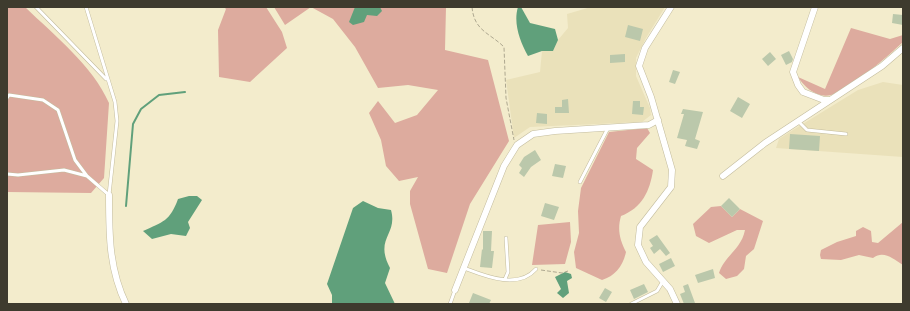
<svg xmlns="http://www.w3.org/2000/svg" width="910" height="311" viewBox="0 0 910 311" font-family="'Nunito Sans',sans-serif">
<rect width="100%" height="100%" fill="#f3eccc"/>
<!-- built -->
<path fill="#eae1ba" d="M 591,7 L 665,7 L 646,38 L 636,58 L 636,76 L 650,108 L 651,115 L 642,122 L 530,127 L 514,138 L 506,80 L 540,72 L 542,51 L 553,51 L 558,40 L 568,28 L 567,14 Z
M 883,82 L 903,85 L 903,157 L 776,148 L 779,139 L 793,130 L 858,90 Z"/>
<!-- green -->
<path fill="#ddab9e" d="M 8,7 L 25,7 C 54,35 93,66 109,103 L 104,178 L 91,193 L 7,192 Z
M 224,7 L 266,7 L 282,32 L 287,48 L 250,82 L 219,77 L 218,30 L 226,9 Z
M 274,7 L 446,7 L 445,50 L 488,60 L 509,141 L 470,204 L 447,273 L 428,269 L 410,204 L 410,191 L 418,177 L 399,181 L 386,166 L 381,140 L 369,113 L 378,101 L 395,123 L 417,115 L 438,90 L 408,85 L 378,88 L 355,47 L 333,19 L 311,7 L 285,25 Z
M 851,28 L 890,39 L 903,35 L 903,42 C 885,59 866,75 844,88 C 840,90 835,94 831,95 C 818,99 804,87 798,77 L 825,89 Z
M 647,128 L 650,133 L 637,148 L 636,159 L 653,170 C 650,191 642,208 621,216 C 617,230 620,240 626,252 C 623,266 615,276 602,280 L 576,268 L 574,252 L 579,233 L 578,211 L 581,188 L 609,132 Z
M 721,206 L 732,217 L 740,209 L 763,221 L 754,249 L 746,256 L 744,269 L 737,276 L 726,279 L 719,273 C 725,255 741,250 745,230 L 737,230 L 709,243 L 696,236 L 693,224 L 711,207 Z
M 570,222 L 571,242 L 565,264 L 532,265 L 538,225 Z
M 903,222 L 903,265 C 893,259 884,250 873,258 L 859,255 L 841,260 L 821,259 L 820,255 L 821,250 L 837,242 L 856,236 L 856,231 L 863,227 L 871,231 L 872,242 L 878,243 Z"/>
<!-- water -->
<path fill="#60a07b" d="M 355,7 L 380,7 L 382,11 L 377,16 L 367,15 L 364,22 L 353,25 L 349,22 Z
M 518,7 L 521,7 L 530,23 L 555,29 L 558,40 L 553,51 L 542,51 L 528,56 C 520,42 513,23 518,7 Z
M 189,196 L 197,196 L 202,200 L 188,222 L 190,228 L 186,236 L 171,234 L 152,239 L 143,231 C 163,222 170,221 178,199 Z
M 363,201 L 378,208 L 391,210 C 398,235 374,238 390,268 L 385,283 L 395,304 L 332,304 L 332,295 L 327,284 L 353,208 Z
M 565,272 L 571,274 L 572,278 L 567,281 L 569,293 L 563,298 L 557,293 L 561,289 L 555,277 Z"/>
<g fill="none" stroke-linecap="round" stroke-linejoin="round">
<!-- stream -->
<path stroke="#60a07b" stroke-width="2" d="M 126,206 L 133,124 L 141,109 L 159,95 L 185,92"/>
</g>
<!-- building -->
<path fill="#bbc8ab" d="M 893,14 L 903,15 L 903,25 L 892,23 Z
M 628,25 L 643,29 L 640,41 L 625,37 Z
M 789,51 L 793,59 L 792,62 L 786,65 L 781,55 Z
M 770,52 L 776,59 L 768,66 L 762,59 Z
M 625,54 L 625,62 L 610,63 L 610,55 Z
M 673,70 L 680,72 L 675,84 L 669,82 Z
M 738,97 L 750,104 L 742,118 L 730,111 Z
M 568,99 L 569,113 L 555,113 L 555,107 L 562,107 L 562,100 Z
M 633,101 L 640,101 L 640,107 L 644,107 L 643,115 L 632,114 Z
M 683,109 L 703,112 L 695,139 L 700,141 L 697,149 L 685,146 L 687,140 L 677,138 L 684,114 L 681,114 Z
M 537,113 L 547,114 L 547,124 L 536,123 Z
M 790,134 L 820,136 L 819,151 L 789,149 Z
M 535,150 L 541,160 L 531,167 L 524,177 L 519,173 L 522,168 L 519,165 L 524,157 Z
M 555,164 L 566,166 L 563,178 L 552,176 Z
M 729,198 L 740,209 L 732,217 L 721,206 Z
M 545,203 L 559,207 L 554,220 L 541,216 Z
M 483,231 L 492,231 L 491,251 L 494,251 L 492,268 L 480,267 L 482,249 L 483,250 Z
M 657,235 L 670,253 L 666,256 L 660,249 L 654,254 L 650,248 L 653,246 L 649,240 Z
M 671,258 L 675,266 L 663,272 L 659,264 Z
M 713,269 L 715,278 L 698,283 L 695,275 Z
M 644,284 L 648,292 L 634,299 L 630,290 Z
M 688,284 L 695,303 L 694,304 L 684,304 L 680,294 L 685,292 L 683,286 Z
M 605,288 L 612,292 L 606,302 L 599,298 Z
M 473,293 L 491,300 L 489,304 L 469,303 Z"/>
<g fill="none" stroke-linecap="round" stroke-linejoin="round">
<!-- lane casing -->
<g stroke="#c3bc9e" stroke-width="4">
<path id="lane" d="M 36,7 L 106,79
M 86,7 L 115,102 L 117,121 L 109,195
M 7,98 L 9,95 L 43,100 L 58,110 L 75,160 L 87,176 L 109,195
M 798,121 L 807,130 L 846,134
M 7,174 L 18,175 L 64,170 L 87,176
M 580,182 L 608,128
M 464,268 C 485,276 518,290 536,269
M 505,279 L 508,272 L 506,238
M 450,304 L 455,290
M 631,304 L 657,291 L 663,281"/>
</g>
<!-- street casing -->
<g stroke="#c3bc9e" stroke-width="7">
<path id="street" d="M 671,7 L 645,48 L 639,66 L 651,97 L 672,170 L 671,187 L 640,227 L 638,245 L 646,262 L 670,289 L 677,304
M 815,7 L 793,72 L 798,85 L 803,92 L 824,100 L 830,100
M 723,176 L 765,143 L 882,66 L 903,48
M 109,195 C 109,234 109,269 126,304
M 455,290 L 504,166 L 517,145 L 533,134 L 555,131 L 649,125 L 658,120"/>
</g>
<!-- path -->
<path stroke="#aea890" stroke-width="1" stroke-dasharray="4 2" stroke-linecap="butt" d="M 472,7 C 474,31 490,33 504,47 L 506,98 L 514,140
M 541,270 L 562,273 L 568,271"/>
<!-- lane -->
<use href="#lane" stroke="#fff" stroke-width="3"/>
<!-- street -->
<use href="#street" stroke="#fff" stroke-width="6"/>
</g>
<!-- border -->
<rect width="910" height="311" fill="none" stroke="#3e3b2e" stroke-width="16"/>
</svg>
